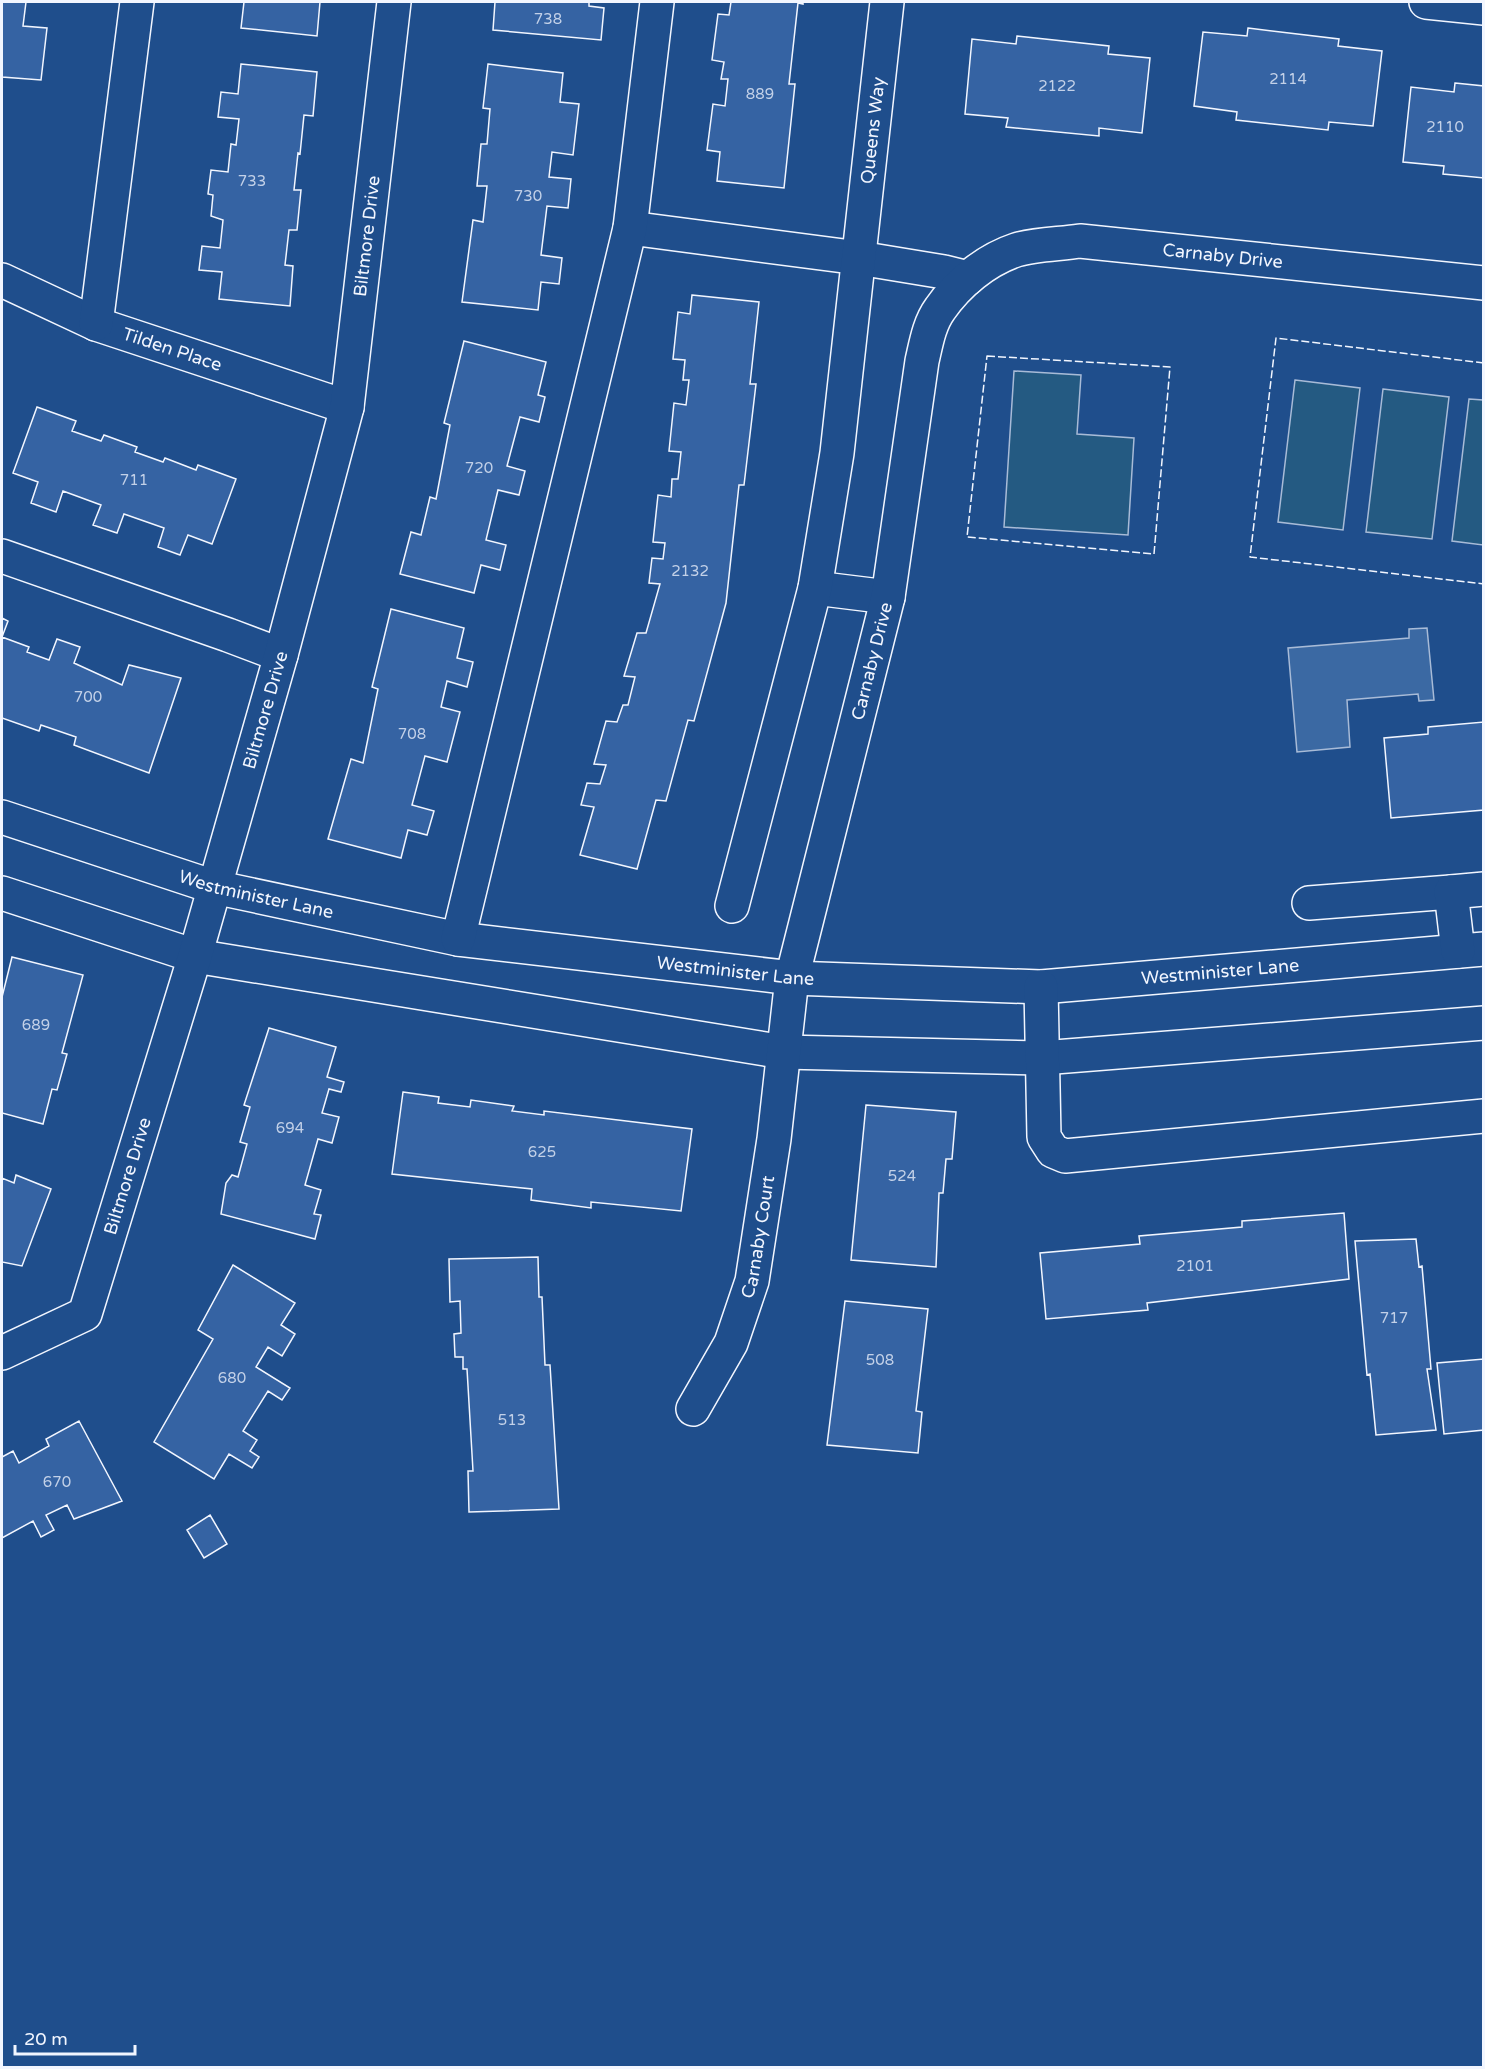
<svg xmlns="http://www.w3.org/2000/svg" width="1485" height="2069" viewBox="0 0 1485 2069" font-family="'Varela Round',sans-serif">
<rect width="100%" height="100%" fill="#1f4e8c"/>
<!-- green -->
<path fill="#245a82" stroke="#a8bbd7" stroke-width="1.5" d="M 1014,371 L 1081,375 L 1077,434 L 1134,438 L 1128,535 L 1004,527 Z
M 1295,380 L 1360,388 L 1343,530 L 1278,522 Z
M 1383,389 L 1449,397 L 1432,539 L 1366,532 Z
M 1469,399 L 1483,400 L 1483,545 L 1452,541 Z"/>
<!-- water -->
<path fill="#3b69a3" stroke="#a8bbd7" stroke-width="1.5" d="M 1427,628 L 1434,700 L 1419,701 L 1418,694 L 1347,700 L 1350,747 L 1297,752 L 1288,648 L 1409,638 L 1409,629 Z"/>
<!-- building -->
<path fill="#3563a3" stroke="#f2f6ff" stroke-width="1.5" d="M 2,2 L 26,2 L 23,26 L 47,28 L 41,80 L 2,77 Z
M 244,2 L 320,2 L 317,36 L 241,28 Z
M 495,2 L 589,2 L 589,6 L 604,8 L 601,40 L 493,30 Z
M 731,2 L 803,2 L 803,4 L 798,3 L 789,84 L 795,84 L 784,188 L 717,181 L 720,152 L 707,150 L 713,104 L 725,106 L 728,79 L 721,79 L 724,62 L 712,60 L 718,14 L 729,15 Z
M 1248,28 L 1339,39 L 1338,46 L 1382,51 L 1373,126 L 1329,122 L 1328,130 L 1236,120 L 1237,112 L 1194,106 L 1203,32 L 1247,36 Z
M 1017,36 L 1109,46 L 1108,54 L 1150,58 L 1142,133 L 1099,128 L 1099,136 L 1006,127 L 1008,118 L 965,114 L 972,39 L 1016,44 Z
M 241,64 L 317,72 L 313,116 L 304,115 L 300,154 L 298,153 L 294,190 L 301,190 L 297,230 L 289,230 L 285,265 L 293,266 L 290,306 L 219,299 L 222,272 L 199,270 L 202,246 L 220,248 L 223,220 L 211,216 L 213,195 L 208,194 L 211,170 L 228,172 L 231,144 L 236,145 L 239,119 L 218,117 L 221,92 L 238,94 Z
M 488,64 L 563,73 L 560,102 L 579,104 L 573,155 L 552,152 L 549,177 L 571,179 L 568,208 L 547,206 L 541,255 L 562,258 L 559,284 L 541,282 L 538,310 L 462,302 L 473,220 L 483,222 L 487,186 L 477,186 L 481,144 L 487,144 L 490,109 L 483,108 Z
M 1455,83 L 1484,86 L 1484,178 L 1443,174 L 1444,166 L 1403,162 L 1411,87 L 1454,92 Z
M 692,295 L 759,302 L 750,384 L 756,384 L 744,485 L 739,485 L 726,603 L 694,721 L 688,720 L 666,801 L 656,800 L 637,869 L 580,855 L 594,807 L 581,805 L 587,783 L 600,784 L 606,765 L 594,764 L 606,721 L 617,722 L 623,705 L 628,705 L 635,677 L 624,676 L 637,633 L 646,633 L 660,584 L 649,583 L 652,558 L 663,559 L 665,543 L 653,542 L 658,495 L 671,497 L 672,479 L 678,479 L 681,452 L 669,451 L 674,403 L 686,405 L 689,380 L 683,380 L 685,360 L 673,359 L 678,312 L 690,314 Z
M 464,341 L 546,362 L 538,395 L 545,397 L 539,422 L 520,417 L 507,466 L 525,471 L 519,495 L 498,490 L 486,540 L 506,545 L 500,570 L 481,565 L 474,593 L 400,574 L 411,532 L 421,535 L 430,497 L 436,499 L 450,425 L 444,423 Z
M 37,407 L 76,421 L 72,431 L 101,441 L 104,435 L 137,447 L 135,452 L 163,462 L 165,458 L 196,470 L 198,465 L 236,479 L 212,544 L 188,535 L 180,555 L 158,547 L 164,528 L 124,514 L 117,533 L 93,525 L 101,505 L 63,491 L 56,512 L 31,503 L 38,482 L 13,473 Z
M 391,609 L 464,628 L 457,658 L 473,662 L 467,687 L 447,681 L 441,707 L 460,712 L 447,762 L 425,756 L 412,805 L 434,811 L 427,835 L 408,830 L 401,858 L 328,839 L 351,759 L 363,763 L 378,689 L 372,687 Z
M 2,618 L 8,621 L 2,637 L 29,647 L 27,652 L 49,660 L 57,639 L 80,647 L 74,663 L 122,685 L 129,665 L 181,678 L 149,773 L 74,745 L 76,737 L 41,725 L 39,731 L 2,718 Z
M 1484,722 L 1484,810 L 1391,818 L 1384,738 L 1428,734 L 1428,727 Z
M 12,957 L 83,975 L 62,1053 L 67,1054 L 57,1090 L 52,1089 L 43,1124 L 2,1113 L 2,997 Z
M 269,1028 L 336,1047 L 327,1077 L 344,1082 L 341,1092 L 329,1089 L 322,1113 L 339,1117 L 332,1143 L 318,1139 L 305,1185 L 321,1190 L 314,1214 L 321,1215 L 315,1239 L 221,1214 L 226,1183 L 232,1175 L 238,1177 L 247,1144 L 240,1142 L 250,1107 L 244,1105 Z
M 403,1092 L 439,1097 L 438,1103 L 470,1107 L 471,1100 L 514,1106 L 512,1111 L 544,1115 L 544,1111 L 692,1129 L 681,1211 L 591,1202 L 591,1208 L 531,1200 L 532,1189 L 392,1174 Z
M 866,1105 L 956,1112 L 952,1159 L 946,1159 L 943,1193 L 939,1193 L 936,1267 L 851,1260 Z
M 16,1175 L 51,1189 L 22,1266 L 2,1262 L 2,1178 L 14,1183 Z
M 1344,1213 L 1349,1279 L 1147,1303 L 1148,1310 L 1046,1319 L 1040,1253 L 1140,1244 L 1139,1236 L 1242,1227 L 1242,1221 Z
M 1416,1239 L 1419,1267 L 1422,1266 L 1431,1369 L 1427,1369 L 1436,1430 L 1376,1435 L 1370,1374 L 1367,1375 L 1355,1241 Z
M 538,1257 L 539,1297 L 542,1297 L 545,1365 L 550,1365 L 559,1509 L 469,1512 L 468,1471 L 473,1471 L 467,1369 L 463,1369 L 463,1357 L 455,1357 L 454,1334 L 461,1333 L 460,1301 L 450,1302 L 449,1259 Z
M 233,1265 L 295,1303 L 281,1325 L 295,1334 L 282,1356 L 268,1347 L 256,1367 L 290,1388 L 282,1400 L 268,1391 L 243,1431 L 257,1440 L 250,1451 L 259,1457 L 252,1468 L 229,1454 L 214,1479 L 154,1442 L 213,1339 L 198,1330 Z
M 845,1301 L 928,1309 L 916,1411 L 922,1412 L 918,1453 L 827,1445 Z
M 1484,1359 L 1484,1430 L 1444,1434 L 1437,1363 Z
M 79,1421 L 122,1501 L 74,1519 L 67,1505 L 46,1515 L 54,1530 L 41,1537 L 33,1521 L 2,1538 L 2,1457 L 13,1451 L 19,1463 L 49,1446 L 46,1439 Z
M 210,1515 L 227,1544 L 204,1558 L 187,1530 Z"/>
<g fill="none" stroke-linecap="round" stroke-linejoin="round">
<!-- minor casing -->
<g stroke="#f2f6ff" stroke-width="36">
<g id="minor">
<path d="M 1426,2 L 1484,8"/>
<path d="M 630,228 L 859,258 L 944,272 L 968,278"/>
<path id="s1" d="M 2,280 L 96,324 L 347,407"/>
<path d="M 96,324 L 137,2"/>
<path d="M 2,556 L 228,635 L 281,655"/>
<path d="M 815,588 L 888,597"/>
<path id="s2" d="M 2,817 L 214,887 L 458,939 L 792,978 L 1041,987 L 1484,949"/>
<path d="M 2,893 L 195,956 L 784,1052 L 1042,1058 L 1484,1023"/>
<path d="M 1309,903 L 1451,892"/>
<path id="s3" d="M 732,906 L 815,588 L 837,453 L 887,2"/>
<path d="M 458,939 L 630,228 L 657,2"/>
<path d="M 1458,951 L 1451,892 L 1484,889"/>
<path d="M 1041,987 L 1044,1137 L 1053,1151 L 1065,1156 L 1484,1116"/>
<path id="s4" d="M 2,1353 L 85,1314 L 195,956 L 281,655 L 347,407 L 394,2"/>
<path id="s5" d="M 693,1409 L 731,1343 L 752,1281 L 774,1139 L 792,978 L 888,597 L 922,361 C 926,344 929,324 940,309 C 958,283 986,260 1016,250 C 1034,244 1061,244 1080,241 L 1484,283"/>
</g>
</g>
<!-- minor -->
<use href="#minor" stroke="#1f4e8c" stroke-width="33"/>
<!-- fence -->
<path stroke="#f2f6ff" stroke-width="1.5" stroke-dasharray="8 3" stroke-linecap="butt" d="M 987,356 L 1170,367 L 1154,554 L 967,537 Z
M 1484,363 L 1276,338 L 1250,557 L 1484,584"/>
</g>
<g text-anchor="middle" stroke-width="4.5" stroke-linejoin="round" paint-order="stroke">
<!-- number labels -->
<g font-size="15" fill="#c3d1e8">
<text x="548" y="24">738</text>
<text x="1288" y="84">2114</text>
<text x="1057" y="91">2122</text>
<text x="760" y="99">889</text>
<text x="1445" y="132">2110</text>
<text x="252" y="186">733</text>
<text x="528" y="201">730</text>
<text x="479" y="473">720</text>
<text x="134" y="485">711</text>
<text x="690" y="576">2132</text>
<text x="88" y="702">700</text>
<text x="412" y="739">708</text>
<text x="36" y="1030">689</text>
<text x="290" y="1133">694</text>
<text x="542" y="1157">625</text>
<text x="902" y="1181">524</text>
<text x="1195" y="1271">2101</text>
<text x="1394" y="1323">717</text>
<text x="880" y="1365">508</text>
<text x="232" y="1383">680</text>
<text x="512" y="1425">513</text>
<text x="57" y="1487">670</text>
</g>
<!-- street labels -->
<g font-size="18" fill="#f2f6ff" stroke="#1f4e8c">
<text dy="6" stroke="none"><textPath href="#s3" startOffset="790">Queens Way</textPath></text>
<text dy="6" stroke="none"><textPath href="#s4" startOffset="1208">Biltmore Drive</textPath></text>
<text dy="6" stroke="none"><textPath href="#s5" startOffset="1440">Carnaby Drive</textPath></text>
<text dy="6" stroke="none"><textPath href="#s1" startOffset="184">Tilden Place</textPath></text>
<text dy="6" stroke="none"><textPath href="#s5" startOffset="774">Carnaby Drive</textPath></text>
<text dy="6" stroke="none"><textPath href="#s4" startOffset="722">Biltmore Drive</textPath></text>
<text dy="6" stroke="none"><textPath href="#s2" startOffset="266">Westminister Lane</textPath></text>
<text dy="6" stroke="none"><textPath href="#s2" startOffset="752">Westminister Lane</textPath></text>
<text dy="6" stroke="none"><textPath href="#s2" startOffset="1238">Westminister Lane</textPath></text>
<text dy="6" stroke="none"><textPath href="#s4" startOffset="236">Biltmore Drive</textPath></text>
<text dy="6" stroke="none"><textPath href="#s5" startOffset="186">Carnaby Court</textPath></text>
</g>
</g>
<!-- border -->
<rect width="1485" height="2069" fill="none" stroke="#f2f6ff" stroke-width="6"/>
<!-- scale -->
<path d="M15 2045v9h120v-9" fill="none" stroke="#f2f6ff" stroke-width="3"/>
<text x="24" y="2045" font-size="18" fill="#f2f6ff" stroke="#1f4e8c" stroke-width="4.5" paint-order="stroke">20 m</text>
</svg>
